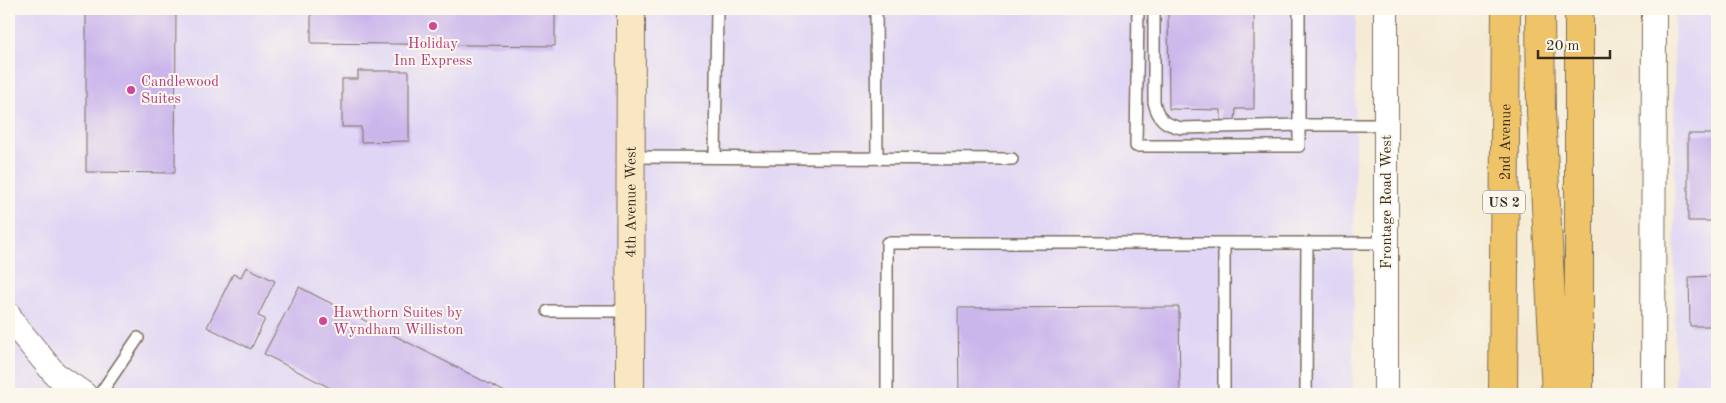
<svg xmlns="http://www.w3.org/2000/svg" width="1726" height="403" viewBox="0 0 1726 403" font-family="'Old Standard TT',serif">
<rect width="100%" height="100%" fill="#fbf7ec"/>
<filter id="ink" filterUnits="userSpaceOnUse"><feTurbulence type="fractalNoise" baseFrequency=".02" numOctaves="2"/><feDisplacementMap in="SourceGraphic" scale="10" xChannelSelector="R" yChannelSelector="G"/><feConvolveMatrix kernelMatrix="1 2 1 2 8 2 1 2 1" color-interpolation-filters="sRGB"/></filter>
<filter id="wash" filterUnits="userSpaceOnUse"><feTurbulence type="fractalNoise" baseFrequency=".0096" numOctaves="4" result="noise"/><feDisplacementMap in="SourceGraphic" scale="20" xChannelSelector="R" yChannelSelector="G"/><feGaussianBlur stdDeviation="1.12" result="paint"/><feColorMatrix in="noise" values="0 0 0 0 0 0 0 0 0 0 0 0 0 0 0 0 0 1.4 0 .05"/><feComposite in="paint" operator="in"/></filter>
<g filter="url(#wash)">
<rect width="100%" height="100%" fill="#f5ebd5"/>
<!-- built -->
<path fill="#dfd5f5" d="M 9,9 L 1356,9 L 1353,394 L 9,394 Z
M 1674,9 L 1717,9 L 1717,394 L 1675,394 Z"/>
<g id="blocks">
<!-- building -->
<path fill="#cbb6ec" d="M 86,9 L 176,9 L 175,173 L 86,172 Z
M 311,9 L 555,9 L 555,46 L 311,43 Z
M 1168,9 L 1254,9 L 1254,109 L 1236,109 L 1235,120 L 1221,121 L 1221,110 L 1169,109 Z
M 358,71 L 409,71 L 409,141 L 361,142 L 361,127 L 342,127 L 342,79 L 358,79 Z
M 1688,134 L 1717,134 L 1717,221 L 1688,221 Z
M 246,267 L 275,281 L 258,316 L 265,319 L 251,349 L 207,327 L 233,274 L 241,277 Z
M 1717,276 L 1717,326 L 1690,326 L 1689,277 Z
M 299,287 L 509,394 L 342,394 L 264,354 Z
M 1179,307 L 1180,394 L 959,394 L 958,308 Z"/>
</g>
</g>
<g filter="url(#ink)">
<use href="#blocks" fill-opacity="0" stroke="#7c6e5e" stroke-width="1"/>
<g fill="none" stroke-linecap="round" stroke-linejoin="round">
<!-- lane casing -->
<g stroke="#7c6e5e" stroke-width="14">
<path id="lane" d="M 876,9 L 877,158
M 1138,9 L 1136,146 L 1299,146 L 1299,9
M 1154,9 L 1154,102 C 1158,119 1164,124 1181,128 L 1300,125 L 1386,125
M 630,157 L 1012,159
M 715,157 L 717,9
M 1224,243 L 1224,394
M 548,311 L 630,311
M 100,394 L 138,338
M 887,394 L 887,243 L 1386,243
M 1306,394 L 1307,243"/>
</g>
<!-- street casing -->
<g stroke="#7c6e5e" stroke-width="26">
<path id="street" d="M 9,315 L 13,323 L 55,374 L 84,394
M 1386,394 L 1386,9
M 1653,394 L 1654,9"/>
</g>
<!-- secondary casing -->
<g stroke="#7c6e5e" stroke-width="30">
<g id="secondary">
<path id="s1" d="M 630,394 L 631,9"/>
</g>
</g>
<!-- highway casing -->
<g stroke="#7c6e5e" stroke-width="30">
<g id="highway">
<path d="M 1540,9 L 1541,112 L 1556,394"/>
<path id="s2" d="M 1503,394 L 1506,9"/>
<path d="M 1579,394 L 1579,9"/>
</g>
</g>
<!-- lane -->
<use href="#lane" stroke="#fff" stroke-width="11"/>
<!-- street -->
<use href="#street" stroke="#fff" stroke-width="24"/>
<!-- secondary -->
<use href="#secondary" stroke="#f9e7c3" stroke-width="28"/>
<!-- highway -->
<use href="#highway" stroke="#efc469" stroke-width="28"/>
</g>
</g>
<!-- markers -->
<g fill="#d1479c" stroke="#fbf7ec" stroke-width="2">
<circle cx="433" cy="26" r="5"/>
<circle cx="131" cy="90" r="5"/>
<circle cx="323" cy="321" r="5"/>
</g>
<g text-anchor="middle" stroke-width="4" stroke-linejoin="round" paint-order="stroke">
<!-- shield labels -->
<rect fill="#fbf7ec" stroke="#75685c" stroke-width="1" x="1483" y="190.5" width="42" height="23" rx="4"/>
<g font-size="14" font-weight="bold" fill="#3b2a1e">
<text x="1504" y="207">US 2</text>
</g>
<!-- hotel labels -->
<g font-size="15" fill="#b23c85" stroke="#fbf7ec" text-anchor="start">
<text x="433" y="48" text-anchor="middle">Holiday<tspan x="433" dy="17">Inn Express</tspan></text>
<text x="141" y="86">Candlewood<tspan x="141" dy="17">Suites</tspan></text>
<text x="333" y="317">Hawthorn Suites by<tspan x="333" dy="17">Wyndham Williston</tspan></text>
</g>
<!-- street labels -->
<g font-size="15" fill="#3b2a1e" stroke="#fbf7ec">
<text dy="5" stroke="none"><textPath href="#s2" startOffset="252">2nd Avenue</textPath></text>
<text dy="5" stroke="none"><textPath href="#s1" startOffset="192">4th Avenue West</textPath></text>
<text transform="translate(1386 202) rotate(-90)" y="5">Frontage Road West</text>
</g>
</g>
<!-- margin -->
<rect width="1726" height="403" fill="none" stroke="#fbf7ec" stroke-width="30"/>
<!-- scale -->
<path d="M1538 50v8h72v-8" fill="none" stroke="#3b2a1e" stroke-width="2.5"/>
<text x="1546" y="50" font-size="15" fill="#3b2a1e" stroke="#fbf7ec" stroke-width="4" paint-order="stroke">20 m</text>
</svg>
